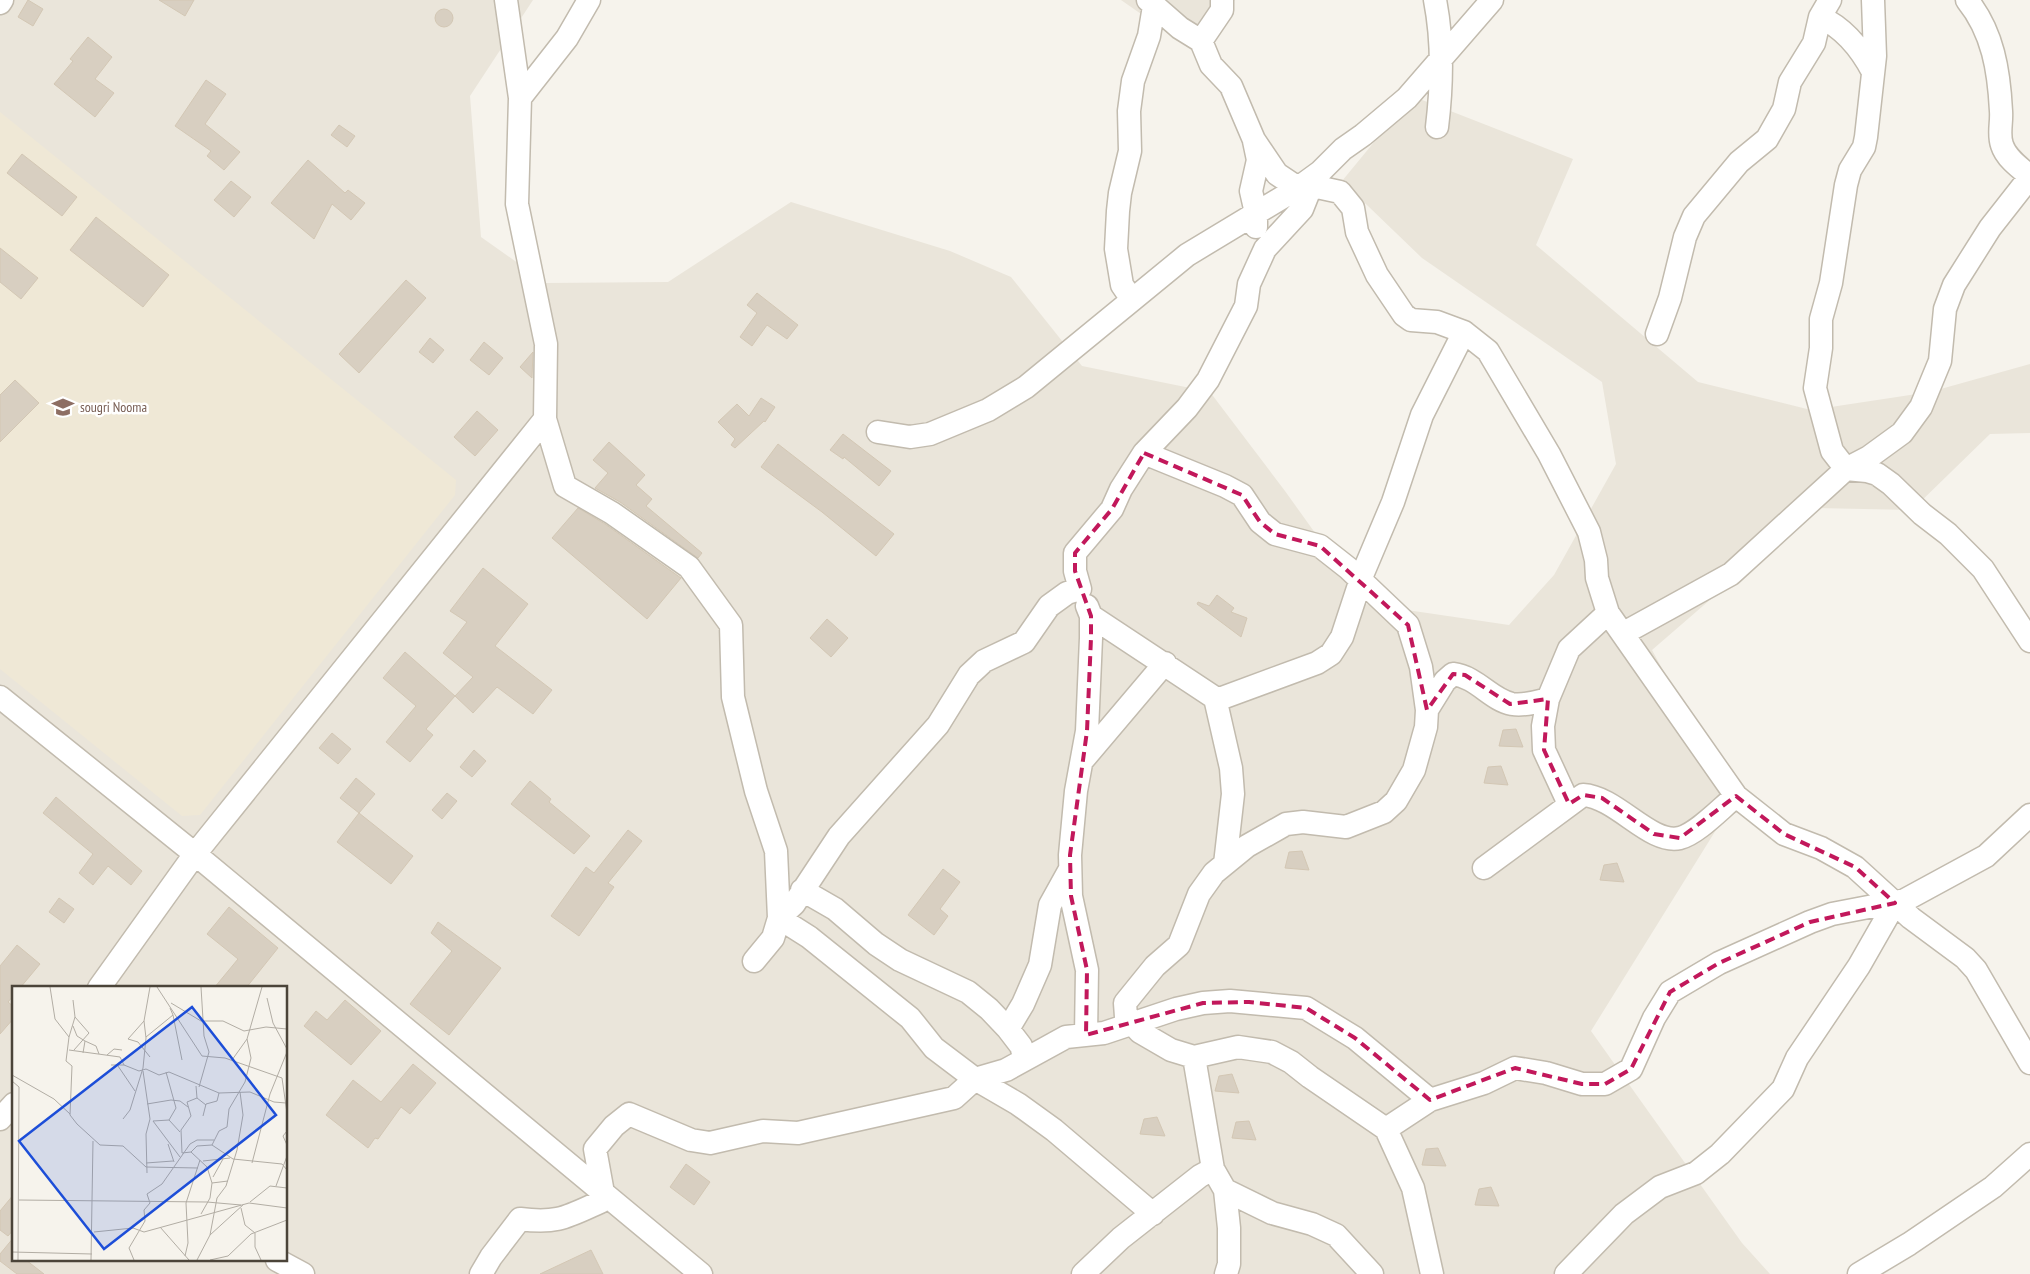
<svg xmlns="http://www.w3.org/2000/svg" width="2030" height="1274" viewBox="0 0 2030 1274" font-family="'PT Sans Narrow',sans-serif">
<rect width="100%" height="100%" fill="#f6f3ec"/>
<!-- residential -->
<path fill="#eae5da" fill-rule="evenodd" d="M 0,0 L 533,0 L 470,96 L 481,237 L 546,283 L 668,282 L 791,202 L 950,251 L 1011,277 L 1082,366 L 1210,392 L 1285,491 L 1366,604 L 1509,625 L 1554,575 L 1616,464 L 1602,382 L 1422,258 L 1342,181 L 1412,96 L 1573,159 L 1536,245 L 1698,382 L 1811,410 L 1930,392 L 2030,364 L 2030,433 L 1990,434 L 1912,510 L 1816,508 L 1652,650 L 1734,801 L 1591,1031 L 1742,1243 L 1770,1274 L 0,1274 ZM 14,988 L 286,988 L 286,1260 L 14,1260 Z
M 1121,0 L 1235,0 L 1187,46 Z"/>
<!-- education -->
<path fill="#efe8d6" d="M 0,112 L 456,480 L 455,495 L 200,815 L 182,816 L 0,669 Z"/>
<!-- building -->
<path fill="#d8cfc1" stroke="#d3c7b4" d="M 28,0 L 43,9 L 33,26 L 18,17 Z
M 159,0 L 194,0 L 185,16 Z
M435 18a9 9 0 1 1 18 0a9 9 0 1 1-18 0Z
M 88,37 L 112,57 L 95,79 L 114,93 L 95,117 L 54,84 L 73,61 L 70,59 Z
M 206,80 L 226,94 L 205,124 L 240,152 L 224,170 L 207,156 L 211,151 L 175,126 Z
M 339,125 L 355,136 L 347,147 L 331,135 Z
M 22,154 L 77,197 L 62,216 L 7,173 Z
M 308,160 L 345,193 L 348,190 L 365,203 L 351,220 L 332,204 L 314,239 L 271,203 Z
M 231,181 L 251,197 L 234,217 L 214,200 Z
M 96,217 L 169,275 L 143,307 L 70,250 Z
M 0,248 L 38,278 L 21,299 L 0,282 Z
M 406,280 L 426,298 L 359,373 L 339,354 Z
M 757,293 L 798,325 L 787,339 L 767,325 L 752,346 L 740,337 L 757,313 L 747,305 Z
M 430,338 L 444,350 L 433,363 L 419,352 Z
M 484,342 L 503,358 L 489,375 L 470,360 Z
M 533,352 L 532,378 L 520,367 Z
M 15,380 L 39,403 L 0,442 L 0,395 Z
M 761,398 L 775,407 L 765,422 L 764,421 L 735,448 L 731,445 L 735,439 L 718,422 L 737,404 L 749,416 Z
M 477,411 L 498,430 L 475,456 L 454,437 Z
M 843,434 L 891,471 L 879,486 L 844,457 L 843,459 L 830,450 Z
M 609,442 L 645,475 L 636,485 L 652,499 L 646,506 L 702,553 L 698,558 L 620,502 L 595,488 L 608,473 L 593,460 Z
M 778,444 L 894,534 L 876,556 L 822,512 L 761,467 Z
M 578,508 L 605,524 L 681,578 L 647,619 L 552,538 Z
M 483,568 L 528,604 L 495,646 L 552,690 L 533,714 L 497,687 L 473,713 L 455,696 L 473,677 L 443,653 L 467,622 L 450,611 Z
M 1217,595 L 1234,608 L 1231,612 L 1247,618 L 1241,637 L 1197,604 L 1198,602 L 1209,606 Z
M 827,619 L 848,638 L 831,657 L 810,638 Z
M 405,652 L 455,696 L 426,729 L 433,735 L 410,762 L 386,742 L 416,706 L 383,678 Z
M 1516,729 L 1523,747 L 1499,746 L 1503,730 Z
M 332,733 L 351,749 L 338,764 L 319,748 Z
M 474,750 L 486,761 L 472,777 L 460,767 Z
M 1501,766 L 1508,785 L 1484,783 L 1488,767 Z
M 356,778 L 375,794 L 359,813 L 340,798 Z
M 530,781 L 551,799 L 549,802 L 590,836 L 574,854 L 511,804 Z
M 447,793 L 457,801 L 442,819 L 432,810 Z
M 56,797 L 142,871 L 131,885 L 108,866 L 93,885 L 79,873 L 93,854 L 43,813 Z
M 359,813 L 413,856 L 391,884 L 337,842 Z
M 628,830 L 642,841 L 608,883 L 614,887 L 579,936 L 551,916 L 586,867 L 594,873 Z
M 1302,851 L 1309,870 L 1285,868 L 1289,852 Z
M 1617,863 L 1624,882 L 1600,880 L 1604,865 Z
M 943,869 L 960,882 L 940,909 L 948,916 L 934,935 L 908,915 Z
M 59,898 L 74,909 L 64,923 L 49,912 Z
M 229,907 L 278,948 L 246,988 L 214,988 L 238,959 L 207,934 Z
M 438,922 L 501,968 L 449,1035 L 410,1004 L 452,951 L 431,933 Z
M 17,945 L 40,964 L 20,988 L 14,988 L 14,995 L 8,1002 L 14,1007 L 14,1018 L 0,1034 L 0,966 Z
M 345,1000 L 381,1031 L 351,1065 L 304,1026 L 316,1011 L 327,1020 Z
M 413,1064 L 436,1083 L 410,1114 L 401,1107 L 378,1139 L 375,1138 L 368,1148 L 326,1115 L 353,1080 L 381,1102 Z
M 1232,1074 L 1239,1093 L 1215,1091 L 1219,1076 Z
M 1157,1117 L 1165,1136 L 1140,1134 L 1144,1119 Z
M 1249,1121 L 1256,1140 L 1232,1138 L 1236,1122 Z
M 1438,1148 L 1446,1166 L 1422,1165 L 1426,1149 Z
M 686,1164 L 710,1182 L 694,1205 L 670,1187 Z
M 1491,1187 L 1499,1206 L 1475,1205 L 1479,1189 Z
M 14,1194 L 14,1229 L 8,1236 L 0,1230 L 0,1211 Z
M 14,1237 L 14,1260 L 26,1260 L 44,1274 L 17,1274 L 0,1261 L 0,1254 Z
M 591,1250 L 603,1274 L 540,1274 Z"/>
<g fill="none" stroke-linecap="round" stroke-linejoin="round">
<!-- minor casing -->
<g stroke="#c2bbae" stroke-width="25">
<path id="minor" d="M 506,0 L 520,98
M 589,0 L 567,38 L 520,98 L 517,204 L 546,344 L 545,419 L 565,486 L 612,513 L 689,567 L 731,625 L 733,697 L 756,791 L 776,851 L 779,918 L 809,937 L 910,1018 L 934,1048 L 975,1079 L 1018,1104 L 1054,1130 L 1153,1214
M 1148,0 L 1180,28 L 1201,41 L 1211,65 L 1231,86 L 1254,140 L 1277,174 L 1298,188 L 1317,187 L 1340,192 L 1353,208 L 1357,232 L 1377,275 L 1404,315 L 1411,320 L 1437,322 L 1464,332 L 1488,351 L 1549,454 L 1589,532 L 1596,560 L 1597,578 L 1608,613 L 1736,796 L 1784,834 L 1821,848 L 1855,867 L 1911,918 L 1965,958 L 1976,970 L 2030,1063
M 1435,0 C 1443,41 1442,86 1437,127
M 1873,0 L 1875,56 L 1866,137 L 1864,147 L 1850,170 L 1846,185 L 1831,283 L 1821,319 L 1821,348 L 1815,388 L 1832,451 L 1846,469 L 1867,471 L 1877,474 L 1891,484 L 1922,514 L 1948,534 L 1983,569 L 2030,641
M 1967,0 C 1993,32 1999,71 2001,111 C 2002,123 1998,134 2002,145 C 2006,158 2020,168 2030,176
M 0,3 L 2,0
M 1820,17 C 1844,28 1861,49 1873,72
M 1201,41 L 1222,10 L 1222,0
M 1254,141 L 1258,160 L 1251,191 L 1256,213 L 1256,227
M 1131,298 L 1122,285 L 1116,249 L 1118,211 L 1120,193 L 1130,151 L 1129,111 L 1133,81 L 1149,36 L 1154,6
M 1657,334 L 1670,298 L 1685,237 L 1694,216 L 1739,162 L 1767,139 L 1784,109 L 1790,82 L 1814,43 L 1820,17 L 1830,0
M 878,432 L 910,437 L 930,434 L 988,410 L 1026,387 L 1187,255 L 1298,188 L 1320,172 L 1343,149 L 1363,135 L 1407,98 L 1492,0
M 1144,453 L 1225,486 L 1242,495 L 1260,522 L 1275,534 L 1320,546 L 1348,568 L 1408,625 L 1421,667 L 1427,710
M 1091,616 L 1215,698 L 1222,698 L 1317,663 L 1331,654 L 1342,637 L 1363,573 L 1393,502 L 1422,415 L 1464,332
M 1624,633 L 1731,574 L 1846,469 L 1869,457 L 1902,433 L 1921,407 L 1940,361 L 1945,309 L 1954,285 L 1990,228 L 2030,177
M 0,697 L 195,854 L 701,1274
M 1215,698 L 1231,768 L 1233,794 L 1225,864
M 1082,761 L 1165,663
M 1569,804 L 1544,750 L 1543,726 L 1548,699 L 1569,649 L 1608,613
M 1484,868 L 1583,795 C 1617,797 1650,845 1680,838 C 1698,833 1721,808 1736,796
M 802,890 L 835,909 L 876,944 L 900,960 L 968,992 L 989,1009 L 1008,1029
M 754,961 L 773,938 L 779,918 L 794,904 L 839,836 L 938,725 L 969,675 L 984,661 L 1024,642 L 1049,606 L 1067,593 L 1080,589 L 1075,571 L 1075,553 L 1112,509 L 1121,489 L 1144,453 L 1187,408 L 1208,380 L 1246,306 L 1249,284 L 1265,249 L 1302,209 L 1308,194 L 1298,188
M 99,988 L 195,854 L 545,419
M 1086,1035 L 1087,970 L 1071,896 L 1070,855 L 1076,791 L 1087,731 L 1091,638 L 1091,616 L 1087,606
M 1194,1057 L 1213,1169 L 1225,1190 L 1229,1228 L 1229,1264 L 1226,1274
M 1025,1059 L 1021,1046 L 1008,1029 L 1023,1004 L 1040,965 L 1050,905 L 1070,869
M 0,1119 L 14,1104
M 1386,1129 L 1430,1100 L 1484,1083 L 1515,1068 L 1546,1073 L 1582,1084 L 1605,1084 L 1631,1069 L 1654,1018 L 1670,992 L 1719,963 L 1810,922 L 1832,914 L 1905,900 L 1986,856 L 2030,815
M 1225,1190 L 1272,1213 L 1312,1224 L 1336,1235 L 1372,1274
M 277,1260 L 303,1274
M 481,1274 L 491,1257 L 520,1219 C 557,1224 567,1217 600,1202 L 603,1193 L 595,1149 L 614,1126 L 629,1114 L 691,1140 L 710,1143 L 763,1131 L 798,1133 L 954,1098 L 975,1079 L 1006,1070 L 1066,1037 L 1104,1033 L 1176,1009 L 1203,1003 L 1230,1001 L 1306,1008 L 1355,1038 L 1430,1100
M 1083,1274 L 1121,1238 L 1200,1176 L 1213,1169
M 1432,1274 L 1413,1188 L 1386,1129 L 1310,1077 L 1291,1062 L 1272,1052 L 1238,1047 L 1194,1057 L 1171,1050 L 1140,1032 L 1126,1017 L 1125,1003 L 1155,966 L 1179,945 L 1199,894 L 1214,873 L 1247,846 L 1286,824 L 1303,822 L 1346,827 L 1384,812 L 1396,801 L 1414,770 L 1426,727 L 1427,710 L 1445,681 L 1453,674 C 1477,677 1491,700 1512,704 C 1524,706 1536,702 1548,699
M 1566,1274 L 1624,1214 L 1660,1187 L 1696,1173 L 1720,1154 L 1783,1089 L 1797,1058 L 1859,966 L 1895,903
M 1859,1274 L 1909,1244 L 1993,1187 L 2030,1154"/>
</g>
<!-- minor -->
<use href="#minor" stroke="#fff" stroke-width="22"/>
</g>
<!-- marked area -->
<path fill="none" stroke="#c2185b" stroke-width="4" stroke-dasharray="10 6" stroke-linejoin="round" d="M 1144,453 L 1242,495 L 1260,522 L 1275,534 L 1320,546 L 1408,625 L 1427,710 L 1453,674 L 1465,675 L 1510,704 L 1548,699 L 1544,750 L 1569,804 L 1583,795 L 1602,798 L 1654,834 L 1680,838 L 1736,796 L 1784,834 L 1855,867 L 1895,903 L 1810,922 L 1719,963 L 1670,992 L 1631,1069 L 1605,1084 L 1582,1084 L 1515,1068 L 1430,1100 L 1355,1038 L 1306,1008 L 1249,1002 L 1203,1003 L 1086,1035 L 1087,970 L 1071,896 L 1070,855 L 1087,731 L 1091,638 L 1091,616 L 1075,571 L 1075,553 L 1112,509 Z"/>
<!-- icons -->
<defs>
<g id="school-bare" transform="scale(1.725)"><path d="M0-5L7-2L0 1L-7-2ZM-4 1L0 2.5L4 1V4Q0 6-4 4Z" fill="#8d6e63" stroke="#fff" stroke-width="2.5" paint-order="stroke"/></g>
</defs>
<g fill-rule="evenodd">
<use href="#school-bare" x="63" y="407"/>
</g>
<g text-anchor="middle" stroke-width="5" stroke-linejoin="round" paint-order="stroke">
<!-- education labels -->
<g font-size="14" fill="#785e54" stroke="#fff" text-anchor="start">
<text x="80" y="412">sougri Nooma</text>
</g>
</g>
<!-- overview -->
<g transform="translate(12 986)">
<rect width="275" height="275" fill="#f6f3ec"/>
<path fill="none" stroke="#b2ada4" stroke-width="1" d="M 38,1 L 43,33 L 57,51 L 54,75 L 60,80 L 58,129 L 65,138 L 88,159 L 111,160 L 134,181 L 186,182M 145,1 L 190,70 L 213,72 L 270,92 L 275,127M 255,12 L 261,37 L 275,63M 159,17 L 189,35 L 211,35 L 232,45 L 254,41 L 275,43M 161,29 L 170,74M 61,40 L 65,50 L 73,55 L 71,67M 57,51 L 63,31 L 61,14M 134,51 L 161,29 L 158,22M 116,53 L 132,35 L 138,1M 116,53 L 126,56 L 138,71M 73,55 L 84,60 L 87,68M 57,64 L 108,71 L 112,79M 62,64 L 77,47 L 63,31M 95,69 L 102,63 L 110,64M 220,74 L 235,53 L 250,1M 99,79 L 112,79 L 127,85 L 134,83 L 147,89 L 157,86 L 207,107 L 238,106 L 262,116 L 274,117M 106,80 L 123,105M 131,85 L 138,133 L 134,148 L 135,187M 0,89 L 42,113 L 58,128M 0,95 L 7,101 L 6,274M 184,100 L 185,112 L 194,119M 187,101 L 197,66 L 192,50 L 189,1M 185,112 L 175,116 L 179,130 L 169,144 L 170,167 L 179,166 L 185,160 L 200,159 L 221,173 L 270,178 L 275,184M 135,118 L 159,114 L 168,115 L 176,121M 191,130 L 194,118 L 205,115 L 207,107M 111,133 L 118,124 L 131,82 L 134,52 L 132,35M 157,134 L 168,146M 141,135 L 157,134 L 164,122 L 154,86M 141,135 L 168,171M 275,145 L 271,150 L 275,159M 156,158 L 162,176M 200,159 L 207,145 L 215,141 L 217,123 L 233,96 L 239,72 L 235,53M 179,166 L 195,181 L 200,197 L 216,195M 191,175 L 218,172M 134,177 L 161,175M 240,177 L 258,108 L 275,66M 201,191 L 211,173M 264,200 L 275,170M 7,214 L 195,216 L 229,219M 238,216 L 258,200 L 275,202M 229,222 L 233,239 L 243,247 L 243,261 L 249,274M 189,228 L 198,212 L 200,197M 148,241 L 177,274M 82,246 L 121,242 L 132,246 L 237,217 L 275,222M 198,249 L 205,212 L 214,200 L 225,164 L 231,129 L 228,106M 0,266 L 80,268M 173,270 L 176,257 L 174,217 L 188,174M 79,274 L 81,155M 122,274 L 117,262 L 133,235 L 132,224 L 138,217 L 135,208 L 150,198 L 178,158 L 185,154 L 202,154M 185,274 L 198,249 L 232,218M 198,274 L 216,270 L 239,248 L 275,234"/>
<path fill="#1d4ed8" fill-opacity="0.15" stroke="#1d4ed8" stroke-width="2.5" d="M 180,21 L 264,129 L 92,263 L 7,155 Z"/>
<rect width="275" height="275" fill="none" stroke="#4b4439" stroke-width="2.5"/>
</g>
</svg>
